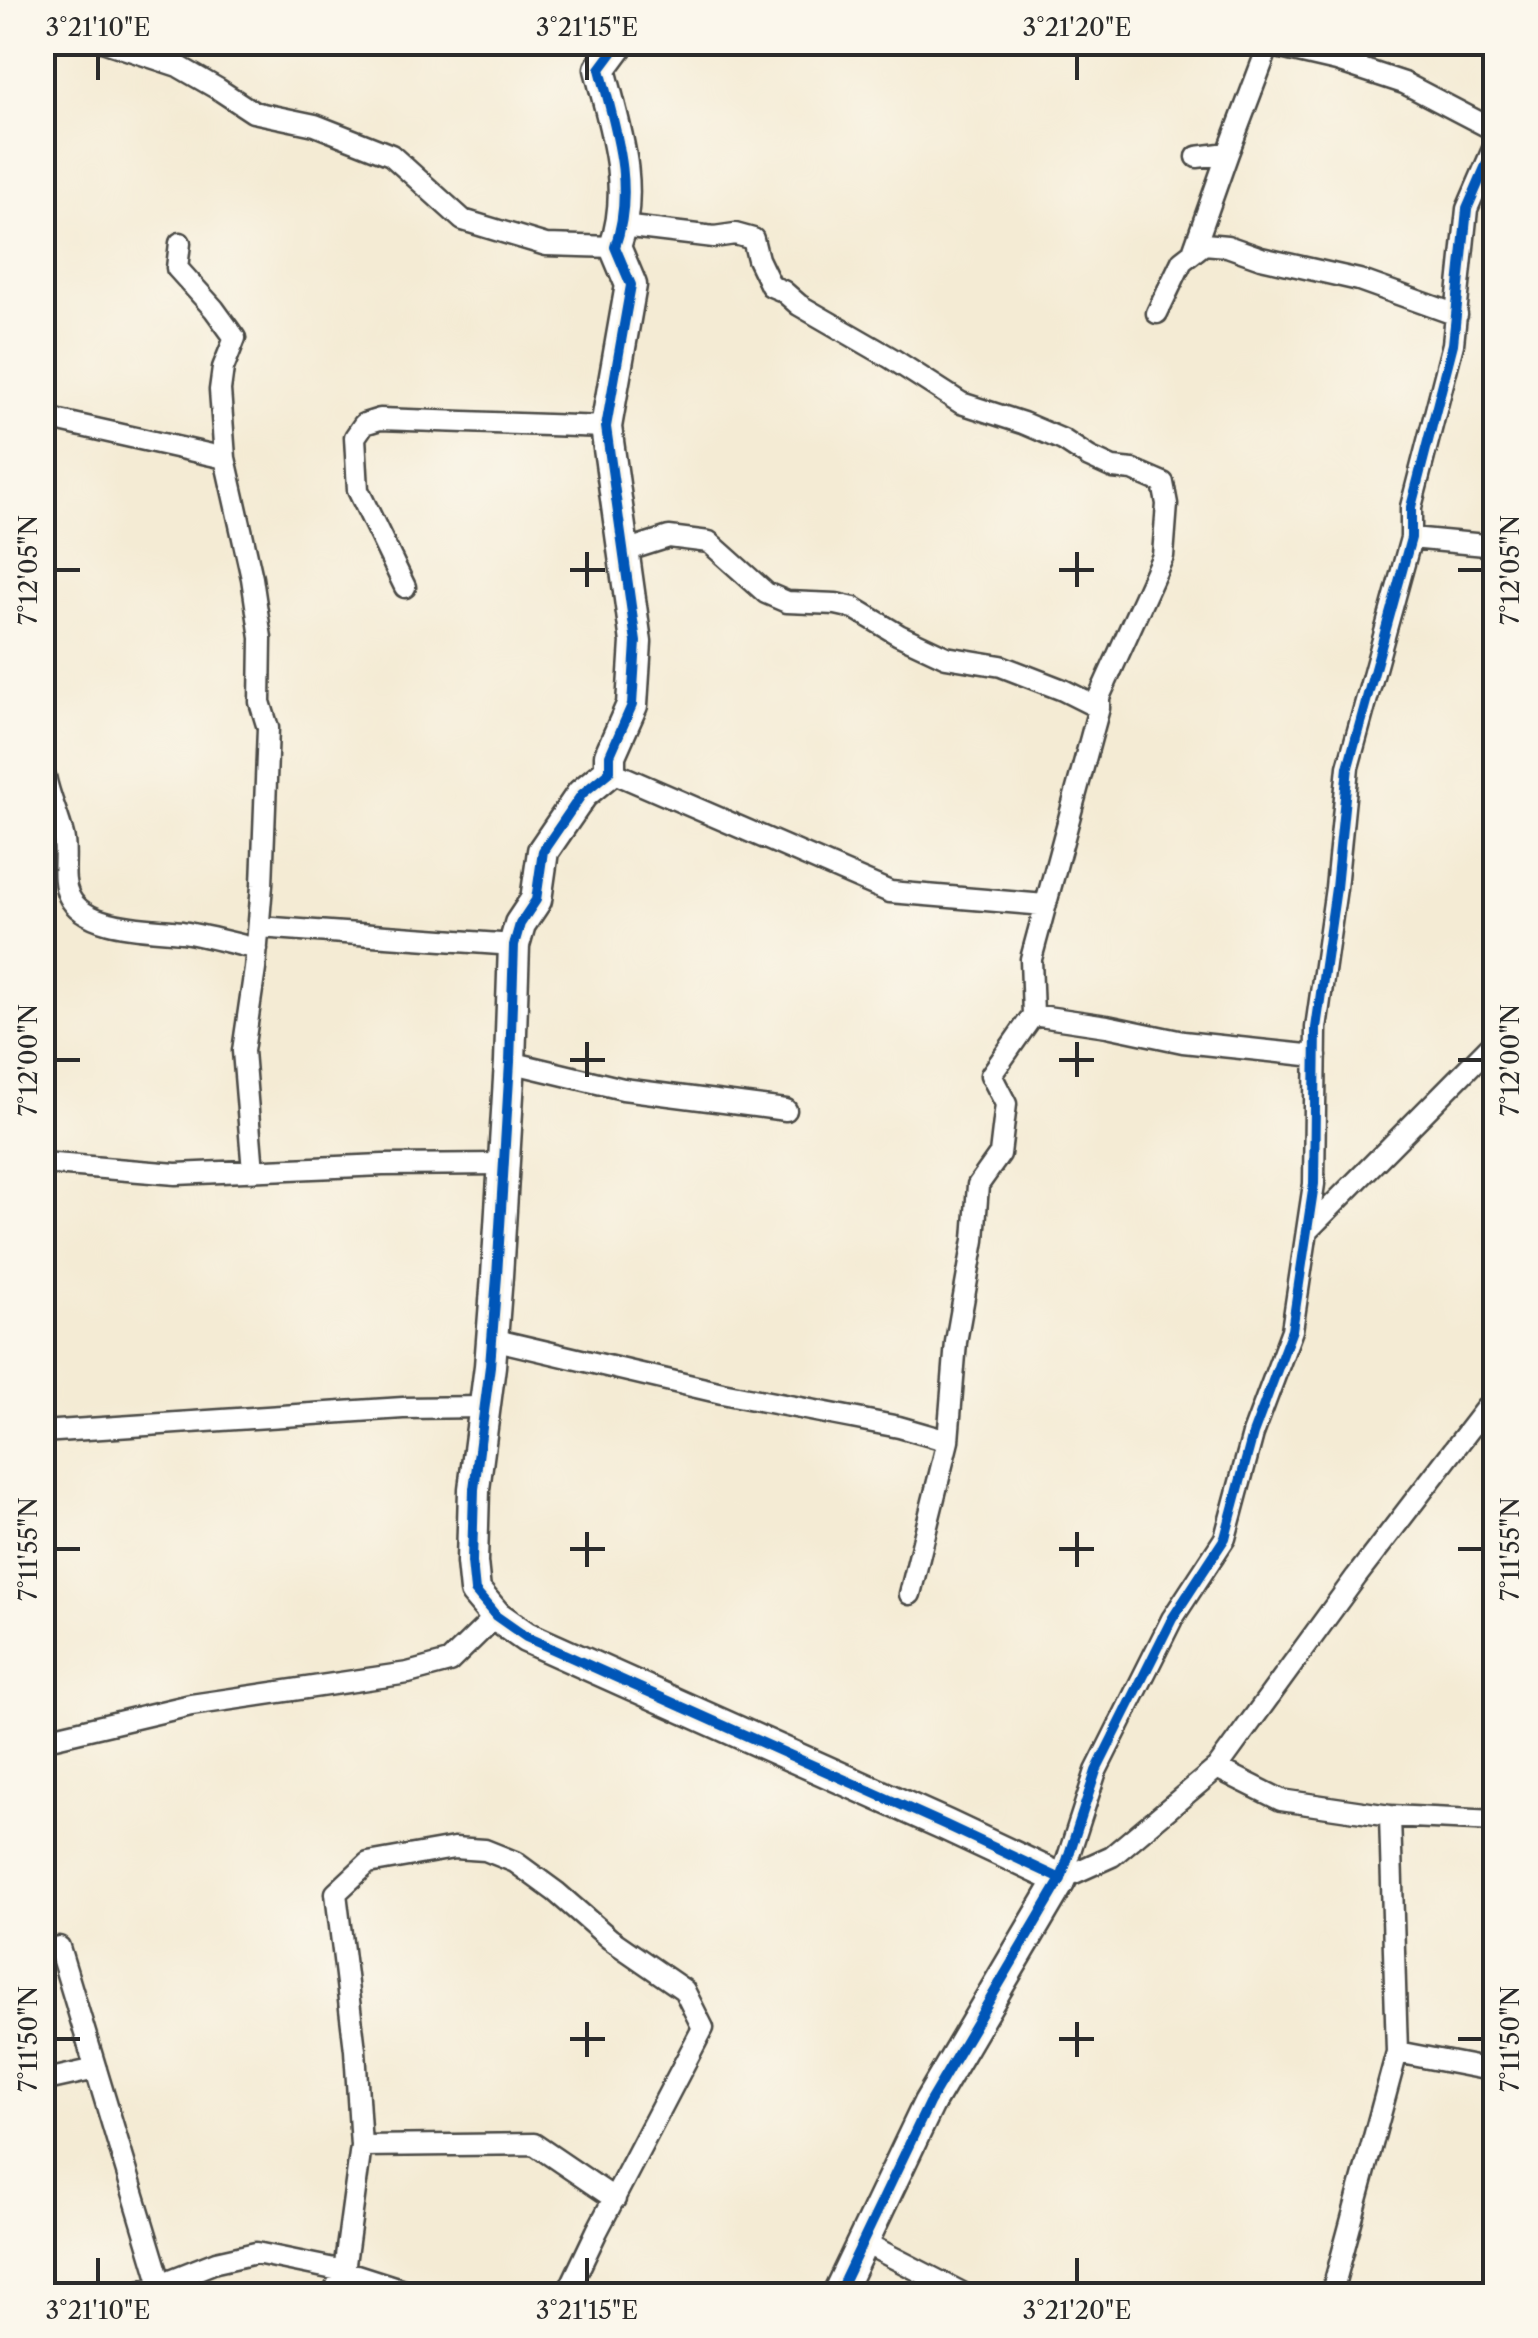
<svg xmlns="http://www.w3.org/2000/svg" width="1538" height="2338" viewBox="0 0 1538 2338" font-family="'Libre Caslon Text',serif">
<rect width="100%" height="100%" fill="#fbf7ec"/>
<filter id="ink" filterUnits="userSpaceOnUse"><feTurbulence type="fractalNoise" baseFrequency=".01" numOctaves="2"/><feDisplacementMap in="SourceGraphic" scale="20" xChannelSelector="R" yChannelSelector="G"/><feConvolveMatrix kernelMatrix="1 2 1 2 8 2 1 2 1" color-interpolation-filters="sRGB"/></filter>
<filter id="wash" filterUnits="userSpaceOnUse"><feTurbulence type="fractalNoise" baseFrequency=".0048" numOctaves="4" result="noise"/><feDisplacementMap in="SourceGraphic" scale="40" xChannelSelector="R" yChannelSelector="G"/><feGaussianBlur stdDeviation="2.25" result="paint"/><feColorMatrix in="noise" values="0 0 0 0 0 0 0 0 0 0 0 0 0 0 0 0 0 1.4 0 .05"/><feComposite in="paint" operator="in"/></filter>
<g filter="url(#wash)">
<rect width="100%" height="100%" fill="#f4ebd4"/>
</g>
<g filter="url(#ink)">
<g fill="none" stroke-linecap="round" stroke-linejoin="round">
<!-- street casing -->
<g stroke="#494844" stroke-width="25">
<path id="street" d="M 105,42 L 178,66 L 218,89 L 253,112 L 315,125 L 391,155 L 463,220 L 546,245 L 615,247
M 1268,45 L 1337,61 L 1404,83 L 1496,131
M 1197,157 L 1228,153 L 1270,42
M 622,226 L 714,237 L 735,234 L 753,239 L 758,259 L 771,286 L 783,291 L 799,305 L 891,358 L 961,403 L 1023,423 L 1063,440 L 1089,457 L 1113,468 L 1133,470 L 1163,483 L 1167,504 L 1163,556 L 1099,697 L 1099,708 L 1031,959 L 1033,1015 L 991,1075 L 1006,1104 L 1000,1154 L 978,1185 L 974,1240 L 956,1342 L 948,1441 L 910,1594
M 180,243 L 177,268 L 214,309 L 235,338 L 223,368 L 220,390 L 225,458 L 252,578 L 261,638 L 260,702 L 268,728 L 262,885 L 255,969 L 243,1051 L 253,1171
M 1193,252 L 1228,153
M 1157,313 L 1182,261 L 1204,244 L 1227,246 L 1261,258 L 1359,280 L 1457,315
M 42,417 L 225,458
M 1411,538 L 1496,546
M 625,551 L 669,537 L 709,542 L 766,593 L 787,602 L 836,604 L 854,608 L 899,635 L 946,657 L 1001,666 L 1063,690 L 1099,708
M 405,587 L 358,490 L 355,437 L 364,424 L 380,419 L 606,427
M 610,771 L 890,892 L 1045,905
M 42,775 L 45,776 C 49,797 58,815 63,835 C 68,854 60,877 69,896 C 85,930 150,928 182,932 C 207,936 232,943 257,949
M 259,927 L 514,945
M 1033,1015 L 1107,1026 L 1183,1042 L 1316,1056
M 510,1062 L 623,1089 L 786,1110
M 42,1163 L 176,1174 L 383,1165 L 503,1164
M 1307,1231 L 1496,1040
M 492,1339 L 722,1393 L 899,1427 L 948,1441
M 42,1432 L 403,1408 L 485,1407
M 42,1740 L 191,1705 L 408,1673 L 449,1662 L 496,1616
M 1217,1768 L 1281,1800 L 1390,1816 L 1496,1821
M 1061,1879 L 1096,1771 L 1172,1619 L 1225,1538 L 1253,1434 L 1292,1330 L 1314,1184 L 1316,1028 L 1336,888 L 1348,767 L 1411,538 L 1411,507 L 1453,344 L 1467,209 L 1496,142
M 1061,1879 L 1112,1856 L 1217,1768 L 1356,1577 L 1496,1395
M 59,1947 L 161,2285
M 1397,2052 L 1496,2071
M 42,2081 L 96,2069
M 361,2146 L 534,2144 L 615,2199
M 863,2242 L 968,2296
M 130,2296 L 216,2262 L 256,2253 L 344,2271 L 422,2296
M 332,2296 L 344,2271 L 361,2146 L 355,2050 L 336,1893 L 368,1863 L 454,1848 L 485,1850 L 515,1862 L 556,1892 L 610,1939 L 684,1990 L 703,2028 L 597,2231 L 566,2296
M 1331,2296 L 1397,2052 L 1390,1816"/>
</g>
<!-- secondary casing -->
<g stroke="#494844" stroke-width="35">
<path id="secondary" d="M 620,42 L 600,69 C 615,128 636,186 615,247 L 631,285 L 606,427 L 636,642 L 632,705 L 610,755 L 610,771 L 582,794 L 543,851 L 536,900 L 520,924 L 514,945 L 510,1062 L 497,1276 L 490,1366 L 474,1489 L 472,1562 L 475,1591 L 496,1616 L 526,1637 L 946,1825 L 1061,1879 L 929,2103 L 837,2296"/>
</g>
<!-- street -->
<use href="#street" stroke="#fff" stroke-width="20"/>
<!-- secondary -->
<use href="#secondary" stroke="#fff" stroke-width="30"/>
<!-- cycleway casing -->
<g stroke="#fbf7ec" stroke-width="16">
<path id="cycleway" d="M 620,42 L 600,69 C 615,128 636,186 615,247 L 631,285 L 606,427 L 636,642 L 632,705 L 610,755 L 610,771 L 582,794 L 543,851 L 536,900 L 520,924 L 514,945 L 510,1062 L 497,1276 L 490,1366 L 474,1489 L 472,1562 L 475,1591 L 496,1616 L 526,1637 L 946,1825 L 1061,1879
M 837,2296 L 929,2103 L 1061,1879 L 1096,1771 L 1172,1619 L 1225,1538 L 1253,1434 L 1292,1330 L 1314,1184 L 1316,1028 L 1336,888 L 1348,767 L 1411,538 L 1411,507 L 1453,344 L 1467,209 L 1496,142"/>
</g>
<!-- cycleway -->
<use href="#cycleway" stroke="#0057b8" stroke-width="10"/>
</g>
</g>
<!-- ticks -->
<path fill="none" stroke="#2b2b2b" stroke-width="4" d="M 98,55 L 98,80M 587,55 L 587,80M 1077,55 L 1077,80M 587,552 L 587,587M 1077,552 L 1077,587M 55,570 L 80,570M 570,570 L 605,570M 1059,570 L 1094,570M 1458,570 L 1483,570M 587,1042 L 587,1077M 1077,1042 L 1077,1077M 55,1060 L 80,1060M 570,1060 L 605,1060M 1059,1060 L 1094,1060M 1458,1060 L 1483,1060M 587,1532 L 587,1567M 1077,1532 L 1077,1567M 55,1549 L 80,1549M 570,1549 L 605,1549M 1059,1549 L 1094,1549M 1458,1549 L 1483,1549M 587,2022 L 587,2057M 1077,2022 L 1077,2057M 55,2039 L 80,2039M 570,2039 L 605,2039M 1059,2039 L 1094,2039M 1458,2039 L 1483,2039M 98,2258 L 98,2283M 587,2258 L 587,2283M 1077,2258 L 1077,2283"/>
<!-- margin -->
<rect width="1538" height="2338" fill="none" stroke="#fbf7ec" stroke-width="110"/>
<rect x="55" y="55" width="1428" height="2228" fill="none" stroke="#2b2b2b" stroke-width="4"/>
<g font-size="25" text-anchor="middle" fill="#2b2b2b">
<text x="98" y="36">3°21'10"E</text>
<text x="587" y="36">3°21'15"E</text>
<text x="1077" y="36">3°21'20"E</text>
<text transform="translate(28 570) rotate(-90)" y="9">7°12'05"N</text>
<text transform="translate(1510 570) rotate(-90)" y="9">7°12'05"N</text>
<text transform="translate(28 1060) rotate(-90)" y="9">7°12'00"N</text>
<text transform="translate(1510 1060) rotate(-90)" y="9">7°12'00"N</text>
<text transform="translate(28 1549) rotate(-90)" y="9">7°11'55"N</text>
<text transform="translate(1510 1549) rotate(-90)" y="9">7°11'55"N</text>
<text transform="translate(28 2039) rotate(-90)" y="9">7°11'50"N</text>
<text transform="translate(1510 2039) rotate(-90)" y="9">7°11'50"N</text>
<text x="98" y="2319">3°21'10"E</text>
<text x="587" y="2319">3°21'15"E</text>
<text x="1077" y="2319">3°21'20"E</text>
</g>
</svg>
